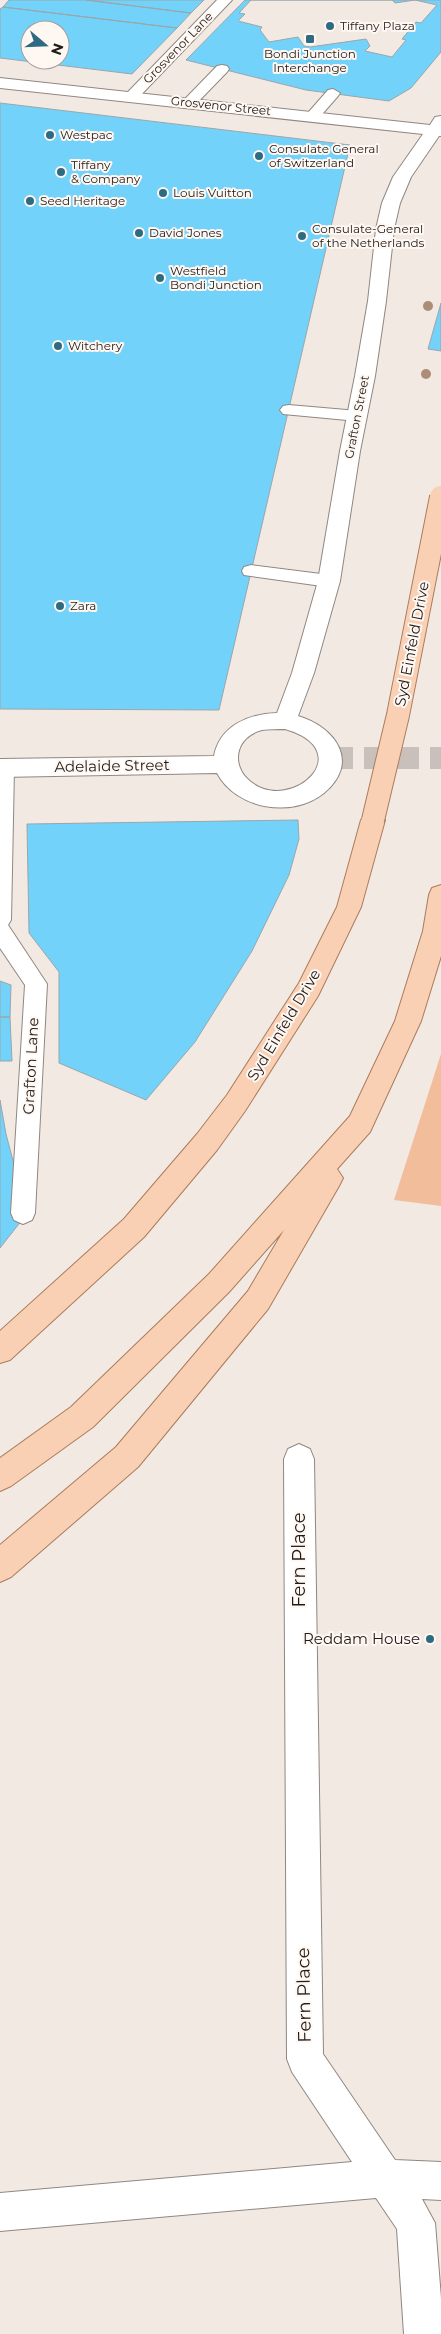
<svg xmlns="http://www.w3.org/2000/svg" width="441" height="2334" viewBox="0 0 441 2334" font-family="Montserrat,sans-serif">
<rect width="100%" height="100%" fill="#f3e9e3"/>
<!-- green -->
<path fill="#f1bd9a" d="M 441,1054 L 441,1206 L 394,1200 Z"/>
<!-- building -->
<path fill="#72d2f9" stroke="#9ba6aa" fill-rule="evenodd" d="M 9,0 L 86,0 L 191,13 L 177,28 L 3,7 Z
M 86,0 L 204,0 L 191,13 Z
M 245,0 L 441,0 L 441,52 L 411,88 L 389,101 L 306,90 L 186,60 Z
M 251,0 L 392,0 L 395,3 L 415,0 L 437,5 L 421,23 L 416,22 L 402,39 L 406,40 L 392,57 L 365,51 L 370,46 L 366,39 L 310,47 L 304,46 L 298,37 L 269,42 L 260,30 L 262,27 L 238,21 L 245,14 L 239,13 Z
M 3,7 L 177,28 L 132,74 L 0,58 L 0,9 ZM 30,30 L 60,30 L 60,60 L 30,60 Z
M 0,103 L 350,145 L 219,710 L 0,709 Z
M 441,303 L 441,351 L 428,349 Z
M 298,820 L 299,839 L 289,875 L 252,951 L 195,1042 L 146,1100 L 59,1063 L 59,972 L 29,933 L 27,824 Z
M 0,981 L 11,985 L 10,1017 L 0,1017 Z
M 0,1017 L 10,1017 L 12,1061 L 0,1061 Z
M 0,1100 L 6,1134 L 22,1195 L 22,1220 L 0,1248 Z"/>
<g fill="none" stroke-linecap="round" stroke-linejoin="round">
<!-- street-tunnel -->
<path stroke="#c9c0bb" stroke-width="22" stroke-dasharray="22 11" stroke-linecap="butt" d="M 331,758 L 441,758"/>
<!-- lane casing -->
<g stroke="#908781" stroke-width="2">
<path id="lane" d="M 217,0 L 232,0 L 137,99 L 127,99 L 125,96 L 127,93 Z
M 222,65 L 227,66 L 229,69 L 227,72 L 194,106 L 184,106 L 182,103 L 184,100 L 217,66 Z
M 333,89 L 340,93 L 338,96 L 317,120 L 307,120 L 305,117 L 307,114 L 328,90 Z
M 289,405 L 358,411 L 364,412 L 367,416 L 364,420 L 358,421 L 283,414 L 280,410 L 283,406 Z
M 251,565 L 329,575 L 336,577 L 338,581 L 336,585 L 329,587 L 244,575 L 242,571 L 244,567 Z
M 4,761 L 11,763 L 14,768 L 11,920 L 8,925 L 47,984 L 35,1213 L 32,1220 L 23,1224 L 14,1220 L 11,1213 L 25,985 L 0,948 L 0,762 Z"/>
</g>
<!-- street casing -->
<g stroke="#908781" stroke-width="2">
<path id="street" d="M 0,78 L 430,125 L 435,117 L 441,116 L 441,136 L 439,136 L 411,177 L 400,203 L 394,229 L 386,301 L 375,376 L 360,451 L 340,581 L 314,673 L 298,716 C 335,727 361,762 324,793 C 292,819 236,809 217,773 L 0,777 L 0,759 L 214,756 C 220,726 248,714 277,713 L 292,673 L 318,581 L 340,451 L 355,376 L 368,301 L 376,229 L 382,203 L 393,177 L 423,134 L 0,88 ZM 285,729 C 360,751 292,814 251,782 C 230,766 235,737 262,730 C 269,729 278,729 285,729 Z
M 299,1444 L 310,1449 L 314,1459 L 323,2054 L 395,2160 L 441,2162 L 441,2200 L 422,2199 L 435,2223 L 441,2298 L 441,2334 L 404,2334 L 397,2229 L 376,2198 L 0,2231 L 0,2193 L 352,2162 L 292,2072 L 287,2059 L 284,1459 L 288,1449 Z"/>
</g>
<!-- primary casing -->
<g stroke="#aa7c5c" stroke-width="2">
<path id="primary" d="M 373,811 L 381,814 L 385,820 L 361,907 L 318,996 L 245,1111 L 217,1150 L 144,1237 L 10,1360 L 0,1363 L 0,1331 L 124,1219 L 197,1134 L 227,1095 L 299,983 L 337,907 L 361,820 L 365,814 Z
M 441,885 L 441,956 L 421,1021 L 370,1132 L 337,1169 L 343,1178 L 339,1186 L 268,1309 L 138,1467 L 11,1577 L 0,1582 L 0,1545 L 116,1447 L 248,1291 L 284,1230 L 229,1292 L 93,1427 L 11,1486 L 0,1491 L 0,1458 L 71,1407 L 209,1274 L 350,1116 L 395,1021 L 423,931 L 429,895 L 432,888 Z"/>
</g>
<!-- lane -->
<use href="#lane" fill="#fff" fill-rule="evenodd"/>
<!-- street -->
<use href="#street" fill="#fff" fill-rule="evenodd"/>
<!-- primary -->
<use href="#primary" fill="#f9d0b3" fill-rule="evenodd"/>
<!-- primary-bridge casing -->
<g stroke="#aa7c5c" stroke-width="24" stroke-linecap="butt">
<path id="primary-bridge" d="M 373,820 L 398,715 L 441,497"/>
</g>
<!-- primary-bridge -->
<use href="#primary-bridge" stroke="#f9d0b3" stroke-width="22"/>
</g>
<!-- trees -->
<g fill="#ac8d77">
<circle cx="428" cy="306" r="5"/>
<circle cx="426" cy="374" r="5"/>
</g>
<!-- markers -->
<g fill="#2e6a81" stroke="#fff7f2" stroke-width="2">
<circle cx="330" cy="26" r="5"/>
<rect x="305" y="34" width="10" height="10" rx="2.5"/>
<circle cx="50" cy="135" r="5"/>
<circle cx="259" cy="156" r="5"/>
<circle cx="61" cy="172" r="5"/>
<circle cx="163" cy="193" r="5"/>
<circle cx="30" cy="201" r="5"/>
<circle cx="139" cy="233" r="5"/>
<circle cx="302" cy="236" r="5"/>
<circle cx="160" cy="278" r="5"/>
<circle cx="58" cy="346" r="5"/>
<circle cx="60" cy="606" r="5"/>
<circle cx="430" cy="1639" r="5"/>
</g>
<g text-anchor="middle" stroke-width="4" stroke-linejoin="round" paint-order="stroke">
<!-- far-poi labels -->
<g font-size="12" fill="#1f1b19" stroke="#fff7f2" text-anchor="start">
<text x="340" y="30">Tiffany Plaza</text>
<text x="310" y="58" text-anchor="middle">Bondi Junction<tspan x="310" dy="14">Interchange</tspan></text>
<text x="60" y="139">Westpac</text>
<text x="269" y="153">Consulate General<tspan x="269" dy="14">of Switzerland</tspan></text>
<text x="71" y="169">Tiffany<tspan x="71" dy="14">&amp; Company</tspan></text>
<text x="173" y="197">Louis Vuitton</text>
<text x="40" y="205">Seed Heritage</text>
<text x="312" y="233">Consulate-General<tspan x="312" dy="14">of the Netherlands</tspan></text>
<text x="149" y="237">David Jones</text>
<text x="170" y="275">Westfield<tspan x="170" dy="14">Bondi Junction</tspan></text>
<text x="68" y="350">Witchery</text>
<text x="70" y="610">Zara</text>
</g>
<!-- far-street labels -->
<g font-size="12" fill="#1f1b19" stroke="#fff7f2">
<text transform="translate(178 48) rotate(-46)" y="4">Grosvenor Lane</text>
<text transform="translate(221 106) rotate(6)" y="4">Grosvenor Street</text>
<text transform="translate(357 417) rotate(-79)" y="4">Grafton Street</text>
</g>
<!-- street labels -->
<g font-size="15" fill="#1f1b19" stroke="#fff7f2">
<text transform="translate(412 644) rotate(-79)" y="5">Syd Einfeld Drive</text>
<text transform="translate(112 766) rotate(-1)" y="5">Adelaide Street</text>
<text transform="translate(284 1025) rotate(-59)" y="5">Syd Einfeld Drive</text>
<text transform="translate(31 1066) rotate(-87)" y="5">Grafton Lane</text>
</g>
<!-- poi labels -->
<g font-size="15" fill="#1f1b19" stroke="#fff7f2" text-anchor="end">
<text x="420" y="1644">Reddam House</text>
</g>
<!-- near-street labels -->
<g font-size="18" fill="#1f1b19" stroke="#fff7f2">
<text transform="translate(299 1560) rotate(-90)" y="6">Fern Place</text>
<text transform="translate(304 1995) rotate(-91)" y="6">Fern Place</text>
</g>
</g>
<!-- north arrow -->
<g transform="translate(45 45) rotate(109)"><circle r="24" fill="#fff7f2" stroke="#a59f9b"/>
<path d="M0-4L9 19L0 12L-9 19Z" fill="#2e6a81"/>
<text y="-8" font-size="14" font-weight="bold" text-anchor="middle" fill="#1f1b19">N</text>
</g>
</svg>
